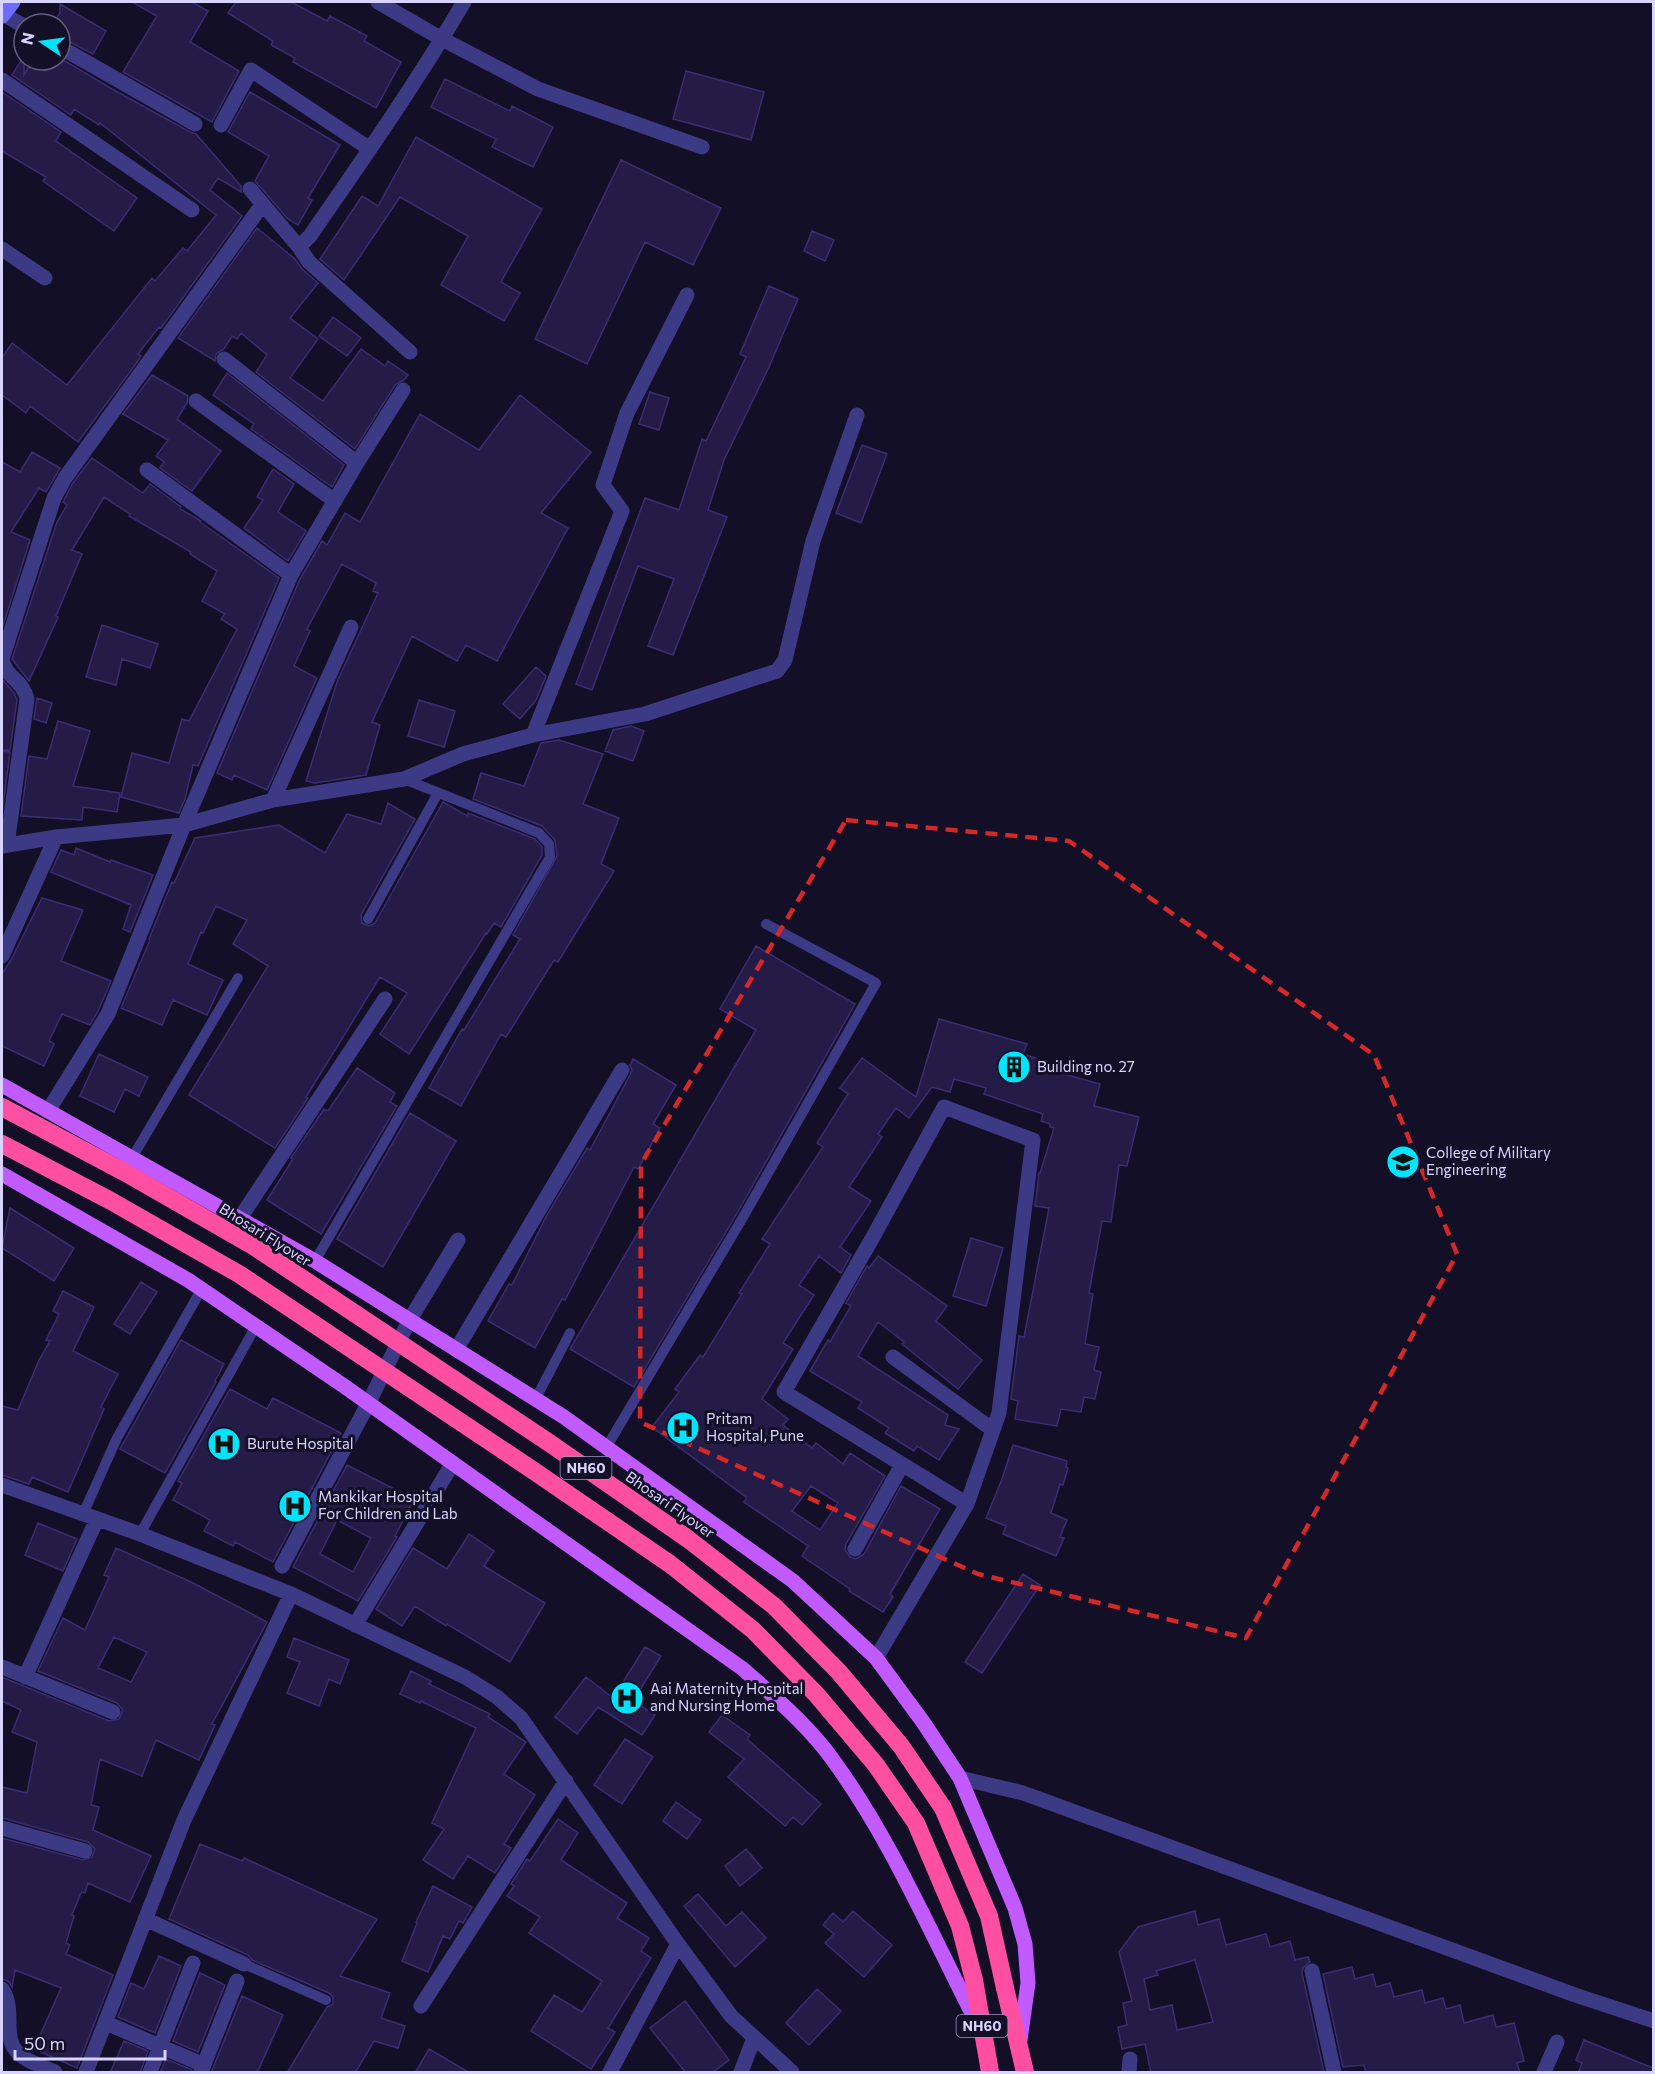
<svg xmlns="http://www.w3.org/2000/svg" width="1655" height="2074" viewBox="0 0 1655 2074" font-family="Commissioner,sans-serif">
<rect width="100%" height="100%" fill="#130f26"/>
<!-- building -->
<path fill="#241b47" stroke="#3b2d73" stroke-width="1.5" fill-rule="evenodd" d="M 132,2 L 192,2 L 208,11 L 190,42 L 239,71 L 212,122 L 123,72 L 157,16 Z
M 236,2 L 291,2 L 327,21 L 330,16 L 367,36 L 364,41 L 401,62 L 376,108 L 293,62 L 295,58 L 271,45 L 273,41 L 228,13 Z
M 60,4 L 106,31 L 93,54 L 60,37 L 60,24 L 53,24 L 60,13 Z
M 24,56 L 24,75 L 33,60 L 60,60 L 60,58 L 112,89 L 190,132 L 196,134 L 241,186 L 241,192 L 218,178 L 210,190 L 242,216 L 161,328 L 159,327 L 138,354 L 141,356 L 135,365 L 78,442 L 30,406 L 26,413 L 2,395 L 2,358 L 12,343 L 67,385 L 152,278 L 155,281 L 183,248 L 187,251 L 216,215 L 100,123 L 99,125 L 74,109 L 71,115 L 12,75 Z
M 686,71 L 764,92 L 751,140 L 673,119 Z
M 445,79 L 510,111 L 512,106 L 553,127 L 533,167 L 492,147 L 496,139 L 431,107 Z
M 2,92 L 61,132 L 56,141 L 137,198 L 114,231 L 43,181 L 46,177 L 2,151 Z
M 250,92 L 340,145 L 308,198 L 312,200 L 298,225 L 288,219 L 255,181 L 269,156 L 228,132 Z
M 416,137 L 542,209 L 501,282 L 520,293 L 504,321 L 441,285 L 468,236 L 400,197 L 344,280 L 320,259 L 362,196 L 378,206 Z
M 621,160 L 721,208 L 693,265 L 645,242 L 587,364 L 535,339 Z
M 257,228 L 295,259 L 302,269 L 318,283 L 290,318 L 318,339 L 290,378 L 323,401 L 361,349 L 385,366 L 388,361 L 408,375 L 404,380 L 395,385 L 355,449 L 256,372 L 267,355 L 241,333 L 237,339 L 232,336 L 224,349 L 216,354 L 215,361 L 178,338 Z
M 812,231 L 834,240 L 825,261 L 804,251 Z
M 769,286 L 798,299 L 769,367 L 724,460 L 708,510 L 727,517 L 673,655 L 648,646 L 674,579 L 638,566 L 592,690 L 576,684 L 645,498 L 679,510 L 702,439 L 706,441 L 746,357 L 740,354 Z
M 333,317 L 361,338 L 347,356 L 319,336 Z
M 227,373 L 344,465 L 332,487 L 251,429 L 254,424 L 213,395 Z
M 152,375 L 188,396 L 187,403 L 177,419 L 221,451 L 192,491 L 160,468 L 164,462 L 156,456 L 168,440 L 123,414 Z
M 650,392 L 669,398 L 659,430 L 639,424 Z
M 520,395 L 591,452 L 541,513 L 568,528 L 497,661 L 466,645 L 457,661 L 412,636 L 372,722 L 380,725 L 366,775 L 315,783 L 306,781 L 337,682 L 378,593 L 373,591 L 376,583 L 342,564 L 307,629 L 310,631 L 294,666 L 317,678 L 267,790 L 234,775 L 232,780 L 217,773 L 300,579 L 322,541 L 327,545 L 345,513 L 360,522 L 420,414 L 479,450 Z
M 862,445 L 887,454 L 861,523 L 836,513 Z
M 32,452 L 60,468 L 46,492 L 39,488 L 11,532 L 30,540 L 2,629 L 2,462 L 20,472 Z
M 92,458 L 143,493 L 150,484 L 181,507 L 180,509 L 196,518 L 201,521 L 200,522 L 279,578 L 198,766 L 193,765 L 185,799 L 179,813 L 121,797 L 132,753 L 169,763 L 182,719 L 189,721 L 237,629 L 221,619 L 225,614 L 202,601 L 217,571 L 190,554 L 191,552 L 129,516 L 130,514 L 104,497 L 72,550 L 82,554 L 56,616 L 58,617 L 29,681 L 12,659 L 57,522 L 67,505 L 63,502 L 73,483 Z
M 273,469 L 294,484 L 278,512 L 306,531 L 288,561 L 244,528 L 263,500 L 257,497 Z
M 102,625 L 158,644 L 150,668 L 122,659 L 116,685 L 86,677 Z
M 536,667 L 546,676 L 536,700 L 520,719 L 503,704 Z
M 2,679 L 14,693 L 17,700 L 10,750 L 2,750 Z
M 37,698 L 52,703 L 46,723 L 34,719 Z
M 419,700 L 455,711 L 444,747 L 408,736 Z
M 58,721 L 90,731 L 73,786 L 120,793 L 117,812 L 83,807 L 82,820 L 21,816 L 29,756 L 47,759 Z
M 631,726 L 644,731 L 633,761 L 605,751 L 613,730 Z
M 559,740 L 603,754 L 583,804 L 619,818 L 601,864 L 614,871 L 558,962 L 554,960 L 506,1037 L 501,1034 L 461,1106 L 429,1088 L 462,1029 L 464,1030 L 520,939 L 513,935 L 557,856 L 555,840 L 542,826 L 473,799 L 481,773 L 524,786 L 541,743 Z
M 2,751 L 10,752 L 2,813 Z
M 443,802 L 467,816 L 468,813 L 535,839 L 542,847 L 542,855 L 501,927 L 494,923 L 487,934 L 486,933 L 409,1054 L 380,1034 L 407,993 L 380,977 L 306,1097 L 308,1098 L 275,1148 L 189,1095 L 268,966 L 233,944 L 247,920 L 216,906 L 203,933 L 201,932 L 188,964 L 223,980 L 207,1015 L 173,1000 L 162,1025 L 121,1008 L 150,940 L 149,939 L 172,882 L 174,883 L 195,838 L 279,825 L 325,853 L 347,814 L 381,824 L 388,803 L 415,819 L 361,915 L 362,923 L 369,926 L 375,923 Z
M 76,848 L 110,862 L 111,860 L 153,875 L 130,932 L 123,929 L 131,905 L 51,872 L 61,850 L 74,855 Z
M 42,898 L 83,910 L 61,961 L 111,981 L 98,1011 L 90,1025 L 62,1014 L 49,1041 L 54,1044 L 44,1066 L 2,1046 L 2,974 L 11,960 Z
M 756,946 L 855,1004 L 736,1215 L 634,1387 L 570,1349 L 756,1030 L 720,1009 Z
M 939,1019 L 1027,1044 L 1023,1054 L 1038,1059 L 1035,1066 L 1100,1084 L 1094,1106 L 1139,1117 L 1127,1166 L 1119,1165 L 1111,1222 L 1102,1221 L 1089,1293 L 1093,1294 L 1085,1344 L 1099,1347 L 1094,1370 L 1101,1372 L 1095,1399 L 1084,1397 L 1081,1412 L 1061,1409 L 1057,1426 L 1015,1419 L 1018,1401 L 1011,1399 L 1019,1336 L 1024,1337 L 1049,1208 L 1035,1206 L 1039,1173 L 1040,1173 L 1054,1128 L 1050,1127 L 1050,1124 L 1041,1121 L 1043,1114 L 984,1094 L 986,1088 L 954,1079 L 950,1092 L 932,1087 L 909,1118 L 896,1108 L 878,1134 L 882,1137 L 849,1187 L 871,1201 L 840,1247 L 851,1255 L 841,1273 L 819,1256 L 799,1285 L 814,1295 L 783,1343 L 793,1349 L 762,1399 L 788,1419 L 783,1425 L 812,1448 L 816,1443 L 843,1464 L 850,1453 L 885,1476 L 846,1544 L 845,1550 L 850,1557 L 856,1559 L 864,1554 L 901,1486 L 940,1509 L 890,1594 L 893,1597 L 883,1612 L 849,1591 L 850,1589 L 802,1556 L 808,1546 L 744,1502 L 747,1498 L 652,1427 L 679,1392 L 675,1389 L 700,1355 L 703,1357 L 742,1294 L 739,1293 L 770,1244 L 762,1239 L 823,1147 L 817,1143 L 848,1094 L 840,1088 L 862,1058 L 916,1097 ZM 811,1486 L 838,1503 L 820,1530 L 792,1511 Z
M 99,1054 L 148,1077 L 139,1096 L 125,1089 L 114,1112 L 80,1096 Z
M 633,1059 L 676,1085 L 653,1124 L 660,1128 L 638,1169 L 634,1167 L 565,1300 L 562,1299 L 535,1348 L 488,1321 L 509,1284 L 512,1285 L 547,1215 L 587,1148 L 590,1150 L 630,1075 L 632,1070 L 630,1065 Z
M 357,1068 L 395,1093 L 390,1102 L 397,1106 L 321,1234 L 267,1200 L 293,1159 L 291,1158 L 324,1109 L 328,1111 Z
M 410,1113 L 456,1141 L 383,1267 L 337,1239 Z
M 10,1208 L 74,1248 L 54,1281 L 2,1248 Z
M 971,1238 L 1003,1248 L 986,1306 L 953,1296 Z
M 878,1256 L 947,1306 L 936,1321 L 982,1360 L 958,1389 L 902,1344 L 904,1342 L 878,1322 L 858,1356 L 948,1415 L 945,1425 L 959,1429 L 939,1460 L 917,1446 L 914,1451 L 885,1433 L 889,1428 L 858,1408 L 862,1402 L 810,1371 L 828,1340 L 830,1342 L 851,1306 L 846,1303 L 867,1266 L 869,1268 Z
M 141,1282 L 157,1292 L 130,1334 L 114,1324 Z
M 63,1291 L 94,1307 L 73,1351 L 118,1374 L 101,1407 L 104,1409 L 68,1492 L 32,1477 L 29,1484 L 2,1475 L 2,1406 L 18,1410 L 39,1360 L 50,1341 L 46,1340 L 59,1314 L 53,1311 Z
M 181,1340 L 224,1364 L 215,1381 L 216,1382 L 165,1473 L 120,1449 Z
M 230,1389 L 267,1409 L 273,1398 L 341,1433 L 273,1562 L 235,1542 L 233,1546 L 204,1531 L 210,1520 L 173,1500 L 182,1483 L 178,1481 Z
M 1013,1445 L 1067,1461 L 1066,1467 L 1068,1468 L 1063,1485 L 1060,1484 L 1051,1513 L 1067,1520 L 1060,1537 L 1064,1538 L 1056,1556 L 1003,1534 L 1006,1526 L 986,1518 L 1002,1479 Z
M 347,1465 L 414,1499 L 395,1536 L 397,1537 L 358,1601 L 293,1567 ZM 337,1520 L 371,1538 L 353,1572 L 320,1554 Z
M 38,1523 L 77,1539 L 63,1571 L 25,1555 Z
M 469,1534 L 494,1551 L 484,1566 L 545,1603 L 510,1662 L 447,1624 L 446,1626 L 415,1606 L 402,1626 L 376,1609 L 413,1548 L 447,1569 Z
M 116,1548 L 191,1582 L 267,1622 L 212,1724 L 215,1725 L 199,1760 L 156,1740 L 142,1776 L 100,1759 L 91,1805 L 99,1807 L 93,1830 L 151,1856 L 130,1902 L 88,1883 L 85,1893 L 82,1892 L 81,1893 L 72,1915 L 74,1916 L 66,1943 L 70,1945 L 66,1954 L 113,1975 L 77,2068 L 34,2049 L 61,1988 L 15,1970 L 12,1987 L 8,1981 L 2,1979 L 2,1838 L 83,1860 L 92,1857 L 95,1849 L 88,1842 L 2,1818 L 2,1787 L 27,1793 L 37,1742 L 12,1732 L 21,1710 L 2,1701 L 2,1677 L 109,1721 L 119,1719 L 123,1710 L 117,1703 L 38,1671 L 63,1618 L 85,1630 L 109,1577 L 104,1575 ZM 114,1637 L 147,1652 L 131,1682 L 98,1668 Z
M 1023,1574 L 1040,1585 L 982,1673 L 965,1662 Z
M 294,1638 L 349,1660 L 340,1684 L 329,1679 L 319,1706 L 287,1693 L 300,1662 L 287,1657 Z
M 645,1647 L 661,1656 L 633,1701 L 655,1715 L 642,1735 L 598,1707 L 577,1734 L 555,1717 L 586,1677 L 613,1698 Z
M 411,1671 L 431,1681 L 429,1684 L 490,1714 L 488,1717 L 526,1742 L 504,1774 L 535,1795 L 504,1844 L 511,1848 L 495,1873 L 468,1856 L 453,1879 L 423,1860 L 444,1829 L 432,1823 L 476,1728 L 421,1701 L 420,1703 L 400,1694 Z
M 722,1715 L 750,1735 L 747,1739 L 821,1804 L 802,1825 L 793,1817 L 785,1826 L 728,1777 L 744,1759 L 709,1732 Z
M 625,1739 L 653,1757 L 622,1804 L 594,1785 Z
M 676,1802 L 701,1820 L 687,1839 L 663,1821 Z
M 558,1819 L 578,1833 L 561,1860 L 627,1903 L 617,1918 L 649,1938 L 641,1951 L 651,1958 L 608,2028 L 615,2032 L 591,2069 L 531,2031 L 554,1995 L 582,2012 L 602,1981 L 529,1933 L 540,1917 L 507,1896 L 514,1886 L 511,1884 L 527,1859 L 530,1861 Z
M 200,1844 L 242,1861 L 244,1858 L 377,1919 L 340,1976 L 390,1993 L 381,2018 L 405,2026 L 398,2048 L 374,2041 L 355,2073 L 287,2073 L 327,2007 L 333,2004 L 333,1997 L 329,1993 L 252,1960 L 248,1955 L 169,1919 Z
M 746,1849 L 762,1868 L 740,1886 L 725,1866 Z
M 433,1886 L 472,1907 L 463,1923 L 459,1921 L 450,1939 L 443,1936 L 428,1972 L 402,1961 L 417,1923 L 416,1922 Z
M 698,1894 L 726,1926 L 742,1912 L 766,1938 L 735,1967 L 684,1906 Z
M 853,1911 L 892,1945 L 864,1977 L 825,1943 L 834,1934 L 823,1925 L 833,1913 L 843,1922 Z
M 1195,1911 L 1198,1925 L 1219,1919 L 1226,1945 L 1266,1934 L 1270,1947 L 1290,1941 L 1295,1960 L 1308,1957 L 1310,1962 L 1303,1968 L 1302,1973 L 1324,2072 L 1151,2073 L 1145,2044 L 1122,2049 L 1118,2027 L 1127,2025 L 1123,2003 L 1132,2001 L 1119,1952 L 1138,1927 ZM 1195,1960 L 1213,2022 L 1177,2030 L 1172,2005 L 1150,2010 L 1144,1979 L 1158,1975 L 1156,1971 Z
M 159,1956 L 181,1966 L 155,2033 L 118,2017 L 131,1983 L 144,1989 Z
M 1352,1967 L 1355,1979 L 1373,1974 L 1376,1987 L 1390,1983 L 1394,1997 L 1422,1990 L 1425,2003 L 1443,1998 L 1446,2009 L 1460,2005 L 1464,2023 L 1493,2015 L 1496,2027 L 1514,2023 L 1524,2061 L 1517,2063 L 1520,2073 L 1366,2073 L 1364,2065 L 1343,2067 L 1323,1974 Z
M 200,1973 L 225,1985 L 198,2052 L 173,2041 Z
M 817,1989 L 841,2011 L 809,2045 L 786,2023 Z
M 242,1996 L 283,2015 L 257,2073 L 211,2073 Z
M 685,2001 L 729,2060 L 712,2073 L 686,2073 L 650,2028 Z
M 1584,2040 L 1653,2068 L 1653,2073 L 1578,2073 L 1582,2063 L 1576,2060 Z
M 124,2041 L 148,2051 L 140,2073 L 110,2073 Z
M 429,2049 L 470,2073 L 415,2073 Z
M 166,2059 L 192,2070 L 191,2073 L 160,2073 Z"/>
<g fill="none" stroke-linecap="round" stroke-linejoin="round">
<!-- lane -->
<path stroke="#3d3a85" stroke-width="10" d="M 368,919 L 438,793
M 132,1158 L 238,978
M 315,1261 L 550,857 L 549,844 L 539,833 L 404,779
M 535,1400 L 570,1333
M 606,1448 L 742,1219 L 876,983 L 766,924
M 83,1514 L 117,1438 L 201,1290
M 140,1534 L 256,1326
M 244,1964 L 326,2000"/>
<!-- street -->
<path stroke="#3d3a85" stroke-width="15" d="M 378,2 L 442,39 L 538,89 L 702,147
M 3,14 L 24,26
M 60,47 L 195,124
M 2,80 L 192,210
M 221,125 L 251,70 L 370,149
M 250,189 L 299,247 L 310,236 C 363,159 417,82 464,2
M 299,247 L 309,262 L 410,352
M 2,249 L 45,278
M 224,359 L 357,463
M 196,401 L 335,501
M 147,470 L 291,575
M 533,735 L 622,511 L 603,485 L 627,413 L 687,295
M 273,800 L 351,627
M 7,845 L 27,699 C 23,680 5,677 2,659 L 54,498 L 65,478 L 262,205
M 2,846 L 56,837 L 184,825 L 273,800 L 404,779 L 463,754 L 533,735 L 645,714 L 777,671 L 785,660 L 813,541 L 857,415
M 2,956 L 56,837
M 48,1111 L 108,1014 L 184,825 L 291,575 L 357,463 L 403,390
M 240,1218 L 385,999
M 456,1350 L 622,1070
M 893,1357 L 993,1430
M 2,1485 L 140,1534 L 291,1594 L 465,1677 L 497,1697 L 521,1718 L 678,1944 L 731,2016 L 792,2072
M 855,1549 L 902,1465
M 282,1566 L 368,1404 L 409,1321 L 458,1240
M 355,1625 L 453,1463
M 876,1658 L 967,1504 L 999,1413 L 1033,1140 L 944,1107 L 873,1237 L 784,1392 L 967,1504
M 2,1667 L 113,1712
M 25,1677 L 97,1519
M 960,1778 L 1023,1793 L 1575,1995 L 1654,2021
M 2,1828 L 85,1851
M 145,1919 L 244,1964
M 1312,1971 L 1334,2072
M 2,1989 C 14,2007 5,2028 12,2044 C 17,2059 42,2066 55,2072
M 421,2006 L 566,1781
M 106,2023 L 204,2065
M 86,2072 L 184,1820 L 291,1594
M 150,2072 L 193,1963
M 201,2072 L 237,1981
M 610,2072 L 678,1944
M 741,2072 L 754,2038
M 1129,2072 L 1130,2059
M 1544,2072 L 1557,2042"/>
<!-- secondary -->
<path stroke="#6f6bff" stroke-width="15" d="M 2,16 L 13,2"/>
<!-- primary -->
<path stroke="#c25bff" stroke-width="15" d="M 2,1085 L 315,1261 L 564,1417 L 793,1581 L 876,1658 L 923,1722 L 960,1778 L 1015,1908 L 1025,1944 L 1028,1983 L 1020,2040
M 2,1174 L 188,1280 L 344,1386 L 743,1669 C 774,1697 808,1725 833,1760 C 892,1841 932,1936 978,2025"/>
<!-- highway -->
<path stroke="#ff4fa3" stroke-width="18" d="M 974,1980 L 990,2072
M 1005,1988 L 1025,2072"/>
<!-- highway-bridge -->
<path stroke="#ff4fa3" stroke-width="18" d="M 2,1107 L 126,1173 L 255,1247 L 548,1442 L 688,1539 L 774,1606 L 839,1672 L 901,1746 L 943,1808 L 989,1916 L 1005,1988
M 2,1144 L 111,1201 L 239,1274 L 531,1469 L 670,1564 L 753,1630 L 816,1694 L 876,1765 L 916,1823 L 960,1926 L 974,1980"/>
</g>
<!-- marked area -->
<path fill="none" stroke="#d62828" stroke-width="4.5" stroke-dasharray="12 8" stroke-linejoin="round" d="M 846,820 L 1069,841 L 1374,1055 L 1457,1254 L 1246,1638 L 978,1574 L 640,1422 L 641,1164 Z"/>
<!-- icons -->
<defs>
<g id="building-disc" transform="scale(1.725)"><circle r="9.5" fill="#00e5ff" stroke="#130f26"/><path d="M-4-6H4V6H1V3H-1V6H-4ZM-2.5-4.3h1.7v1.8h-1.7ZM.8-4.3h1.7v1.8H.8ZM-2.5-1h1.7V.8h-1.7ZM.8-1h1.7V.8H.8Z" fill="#111"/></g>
<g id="university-disc" transform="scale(1.725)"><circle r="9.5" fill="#00e5ff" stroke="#130f26"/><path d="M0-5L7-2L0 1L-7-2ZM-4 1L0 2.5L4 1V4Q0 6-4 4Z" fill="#111"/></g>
<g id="hospital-disc" transform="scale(1.725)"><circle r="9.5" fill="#00e5ff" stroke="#130f26"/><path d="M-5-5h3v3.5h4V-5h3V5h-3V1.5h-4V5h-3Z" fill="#111"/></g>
</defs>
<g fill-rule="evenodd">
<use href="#building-disc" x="1014" y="1067"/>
<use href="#university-disc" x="1403" y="1162"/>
<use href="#hospital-disc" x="683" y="1428"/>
<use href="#hospital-disc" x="224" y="1444"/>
<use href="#hospital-disc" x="295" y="1506"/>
<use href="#hospital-disc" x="627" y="1698"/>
</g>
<g text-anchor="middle" stroke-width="6" stroke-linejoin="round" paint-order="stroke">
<!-- shield labels -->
<g fill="#130f26" stroke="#9e99be" stroke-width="1.5">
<rect x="560.5" y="1457" width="51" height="22" rx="4.5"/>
<rect x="956.5" y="2015" width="51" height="22" rx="4.5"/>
</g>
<g font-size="14" font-weight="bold" fill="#d9d4ff">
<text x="586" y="1473">NH60</text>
<text x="982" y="2031">NH60</text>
</g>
<!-- poi labels -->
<g font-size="15" fill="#d9d4ff" stroke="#130f26" text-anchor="start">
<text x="1037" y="1072">Building no. 27</text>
<text x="1426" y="1158">College of Military<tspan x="1426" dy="17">Engineering</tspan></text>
<text x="706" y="1424">Pritam<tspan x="706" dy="17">Hospital, Pune</tspan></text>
<text x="247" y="1449">Burute Hospital</text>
<text x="318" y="1502">Mankikar Hospital<tspan x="318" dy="17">For Children and Lab</tspan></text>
<text x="650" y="1694">Aai Maternity Hospital<tspan x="650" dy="17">and Nursing Home</tspan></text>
</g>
<!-- street labels -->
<g font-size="15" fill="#d9d4ff" stroke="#130f26">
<text transform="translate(265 1235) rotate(32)" y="5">Bhosari Flyover</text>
<text transform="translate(670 1505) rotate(35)" y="5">Bhosari Flyover</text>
</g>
</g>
<!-- border -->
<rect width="1655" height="2074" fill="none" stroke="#d9d4ff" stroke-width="6"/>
<!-- north arrow -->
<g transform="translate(42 42) rotate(283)"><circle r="28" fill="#130f26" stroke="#625e7d" stroke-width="1.5"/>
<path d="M0-4.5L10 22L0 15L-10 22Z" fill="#00e5ff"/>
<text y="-9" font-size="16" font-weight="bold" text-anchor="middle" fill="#d9d4ff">N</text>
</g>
<!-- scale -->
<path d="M15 2050v9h150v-9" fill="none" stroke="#d9d4ff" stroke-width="3"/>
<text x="24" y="2050" font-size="18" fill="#d9d4ff" stroke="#130f26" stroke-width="4.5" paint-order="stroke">50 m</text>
</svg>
